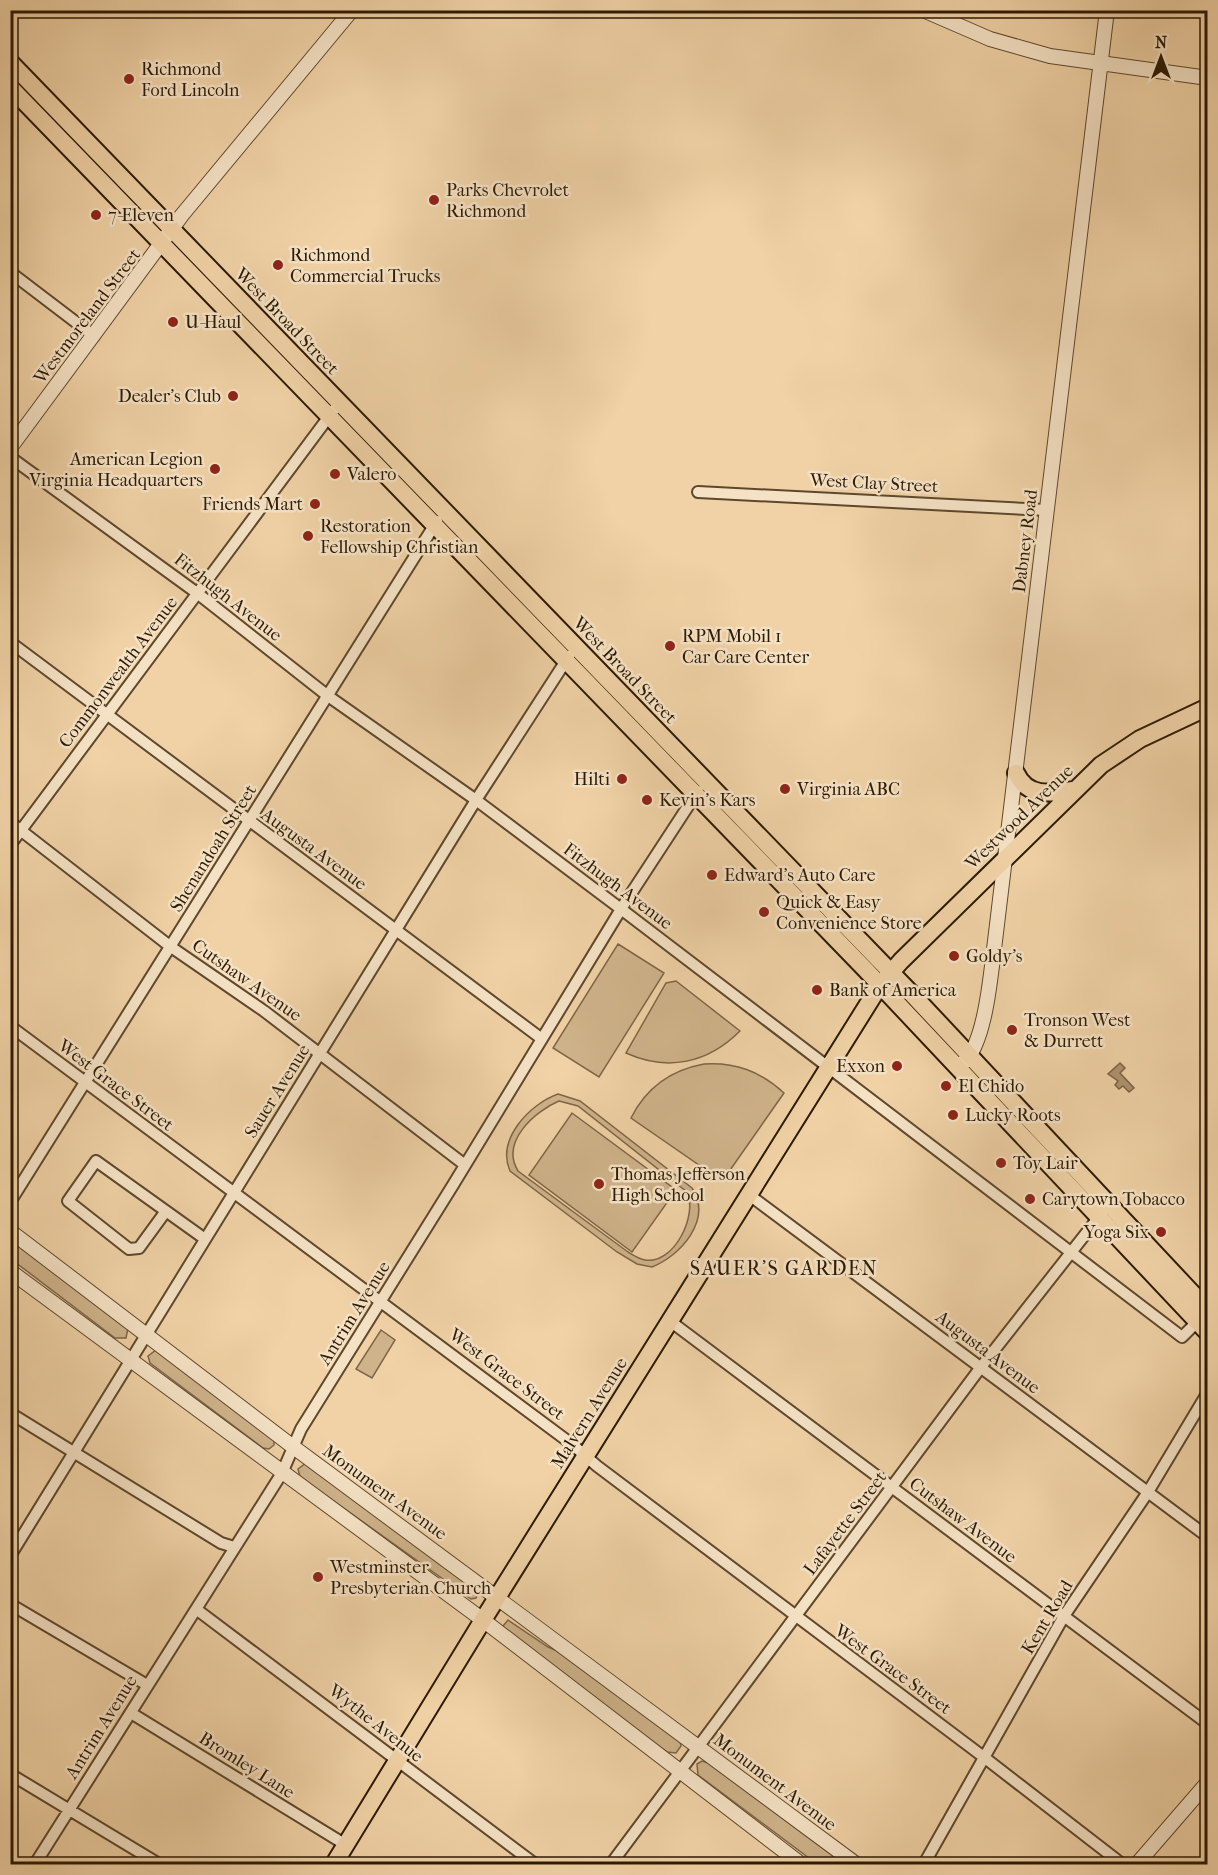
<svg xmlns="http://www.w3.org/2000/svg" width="1218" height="1875" viewBox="0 0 1218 1875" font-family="'IM FELL French Canon',serif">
<rect width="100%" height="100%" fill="#f0d2a6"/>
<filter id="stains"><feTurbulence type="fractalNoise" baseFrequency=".00333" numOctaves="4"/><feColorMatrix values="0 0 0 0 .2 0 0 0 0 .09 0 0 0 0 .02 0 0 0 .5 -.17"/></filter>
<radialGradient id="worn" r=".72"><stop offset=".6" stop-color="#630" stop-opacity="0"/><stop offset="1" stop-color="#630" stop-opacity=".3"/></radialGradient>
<!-- green -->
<path fill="#cfb38a" stroke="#7e6646" stroke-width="1.5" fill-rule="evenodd" d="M 618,944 L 664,973 L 599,1077 L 553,1048 Z
M 676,981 L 740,1031 C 708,1063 668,1072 626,1053 L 666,983 Z
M 704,1064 C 735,1062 760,1071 784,1093 L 728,1173 L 712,1174 L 631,1118 C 646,1088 671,1070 704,1064 Z
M 558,1094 L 580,1101 L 692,1188 C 713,1220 680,1256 652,1267 L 637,1264 L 617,1252 L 510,1171 C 496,1139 530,1104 558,1094 ZM 559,1101 L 578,1106 L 687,1192 C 698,1215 674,1265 645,1260 C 639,1259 633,1255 628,1252 L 518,1171 C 500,1142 535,1111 559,1101 Z
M 572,1113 L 676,1190 L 632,1252 L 529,1175 Z
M 10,1240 L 128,1328 L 126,1338 L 115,1338 L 11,1259 Z
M 381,1330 L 395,1340 L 372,1378 L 356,1369 Z
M 156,1350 L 274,1438 L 274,1445 L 269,1449 L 263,1448 L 150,1363 L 148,1356 Z
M 306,1463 L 479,1591 L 476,1598 L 471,1599 L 300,1477 L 298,1469 Z
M 508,1620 L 548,1647 L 567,1655 L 680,1741 L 681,1746 L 676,1753 L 667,1752 L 506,1631 L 503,1626 Z
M 702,1761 L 708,1763 L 845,1864 L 817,1864 L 698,1775 L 697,1764 Z"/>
<!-- water -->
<path fill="#ae936f" stroke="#7a6344" stroke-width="1.5" d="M 1120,1063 L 1125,1068 L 1120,1073 L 1134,1088 L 1129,1092 L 1123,1086 L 1119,1089 L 1115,1085 L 1118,1081 L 1108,1074 Z"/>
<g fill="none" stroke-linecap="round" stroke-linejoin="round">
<!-- minor casing -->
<g stroke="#5e482c" stroke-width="14">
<path id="minor" d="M 10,272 L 94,336
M 10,457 L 197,593 L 328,696 L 476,800 L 621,909 L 1182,1337 L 1197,1322
M 698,492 L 1047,510
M 10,642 L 542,1039
M 10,822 L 171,947 L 264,1011 L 465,1165
M 10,845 L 339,403
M 10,1026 L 573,1445 L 597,1466 L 985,1758 L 1122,1864
M 748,1194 L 1208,1537
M 10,1202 L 437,521
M 166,1211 L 139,1248 L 129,1249 L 68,1201 L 96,1161 L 205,1239
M 670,1321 L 1208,1724
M 10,1413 L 221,1543 L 234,1547
M 10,1556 L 476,800 L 569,656
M 10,1604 L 147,1685
M 196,1609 L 535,1864
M 131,1713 L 346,1845
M 10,1774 L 159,1864
M 35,1864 L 282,1473 L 301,1429 L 453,1185 L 621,909 L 698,791
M 611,1864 L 981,1367 L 1102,1213
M 924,1864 L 1064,1616 L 1148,1492 L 1208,1392"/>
</g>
<!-- tertiary casing -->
<g stroke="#5e482c" stroke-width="16">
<path id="tertiary" d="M 923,10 L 990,39 L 1050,56 L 1208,78
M 10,448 L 182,215 L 352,10
M 964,1062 C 986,1042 991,971 995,941 L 1107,10
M 10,1231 L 292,1446 L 856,1864
M 10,1271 L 483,1620 L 801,1864
M 1137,1864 L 1208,1782"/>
</g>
<!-- primary casing -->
<g stroke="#2d1a03" stroke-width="20">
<path id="primary" d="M 10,62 L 908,990 L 1208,1310
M 10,87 L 865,969 L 1208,1333
M 1016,773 C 1027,797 1049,794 1073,790
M 334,1864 L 483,1620 L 880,985 L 901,961 L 1101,765 L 1140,739 L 1208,707"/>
</g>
<!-- minor -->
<use href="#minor" stroke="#f5e2c5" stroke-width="10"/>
<!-- tertiary -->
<use href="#tertiary" stroke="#f5e2c5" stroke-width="14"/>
<!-- primary -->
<use href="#primary" stroke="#f0d2a6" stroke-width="16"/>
</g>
<!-- markers -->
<g fill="#8f2418" stroke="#f5e2c5" stroke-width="2">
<circle cx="129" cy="79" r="6"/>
<circle cx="434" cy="200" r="6"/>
<circle cx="96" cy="215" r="6"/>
<circle cx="278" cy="265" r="6"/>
<circle cx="173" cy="322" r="6"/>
<circle cx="233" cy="396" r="6"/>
<circle cx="215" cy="469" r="6"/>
<circle cx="335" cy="474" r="6"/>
<circle cx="315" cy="504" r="6"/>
<circle cx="308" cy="536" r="6"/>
<circle cx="670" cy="646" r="6"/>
<circle cx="622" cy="779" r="6"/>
<circle cx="785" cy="789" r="6"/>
<circle cx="647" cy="800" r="6"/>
<circle cx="712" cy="875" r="6"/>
<circle cx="764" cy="912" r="6"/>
<circle cx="954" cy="956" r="6"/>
<circle cx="817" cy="990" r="6"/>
<circle cx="1012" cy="1030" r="6"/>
<circle cx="897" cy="1066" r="6"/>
<circle cx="946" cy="1086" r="6"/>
<circle cx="953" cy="1115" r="6"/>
<circle cx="1001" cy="1163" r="6"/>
<circle cx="599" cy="1184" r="6"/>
<circle cx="1030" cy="1199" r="6"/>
<circle cx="1161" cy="1232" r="6"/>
<circle cx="318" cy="1577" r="6"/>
</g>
<g text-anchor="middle" stroke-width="5" stroke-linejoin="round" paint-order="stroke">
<!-- poi labels -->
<g font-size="18" fill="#2d1a03" stroke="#f5e2c5" text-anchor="start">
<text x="141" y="75">Richmond<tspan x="141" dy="21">Ford Lincoln</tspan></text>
<text x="446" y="196">Parks Chevrolet<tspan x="446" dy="21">Richmond</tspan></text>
<text x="108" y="221">7-Eleven</text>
<text x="290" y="261">Richmond<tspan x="290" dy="21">Commercial Trucks</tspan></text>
<text x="185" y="328">U-Haul</text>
<text x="221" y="402" text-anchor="end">Dealer's Club</text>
<text x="203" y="465" text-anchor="end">American Legion<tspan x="203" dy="21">Virginia Headquarters</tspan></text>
<text x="347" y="480">Valero</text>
<text x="303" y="510" text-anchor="end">Friends Mart</text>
<text x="320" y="532">Restoration<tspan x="320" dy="21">Fellowship Christian</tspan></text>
<text x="682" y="642">RPM Mobil 1<tspan x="682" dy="21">Car Care Center</tspan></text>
<text x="610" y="785" text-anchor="end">Hilti</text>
<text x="797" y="795">Virginia ABC</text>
<text x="659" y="806">Kevin's Kars</text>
<text x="724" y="881">Edward's Auto Care</text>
<text x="776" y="908">Quick &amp; Easy<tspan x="776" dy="21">Convenience Store</tspan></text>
<text x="966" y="962">Goldy's</text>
<text x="829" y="996">Bank of America</text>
<text x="1024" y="1026">Tronson West<tspan x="1024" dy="21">&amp; Durrett</tspan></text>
<text x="885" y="1072" text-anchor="end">Exxon</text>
<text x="958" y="1092">El Chido</text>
<text x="965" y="1121">Lucky Roots</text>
<text x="1013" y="1169">Toy Lair</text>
<text x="611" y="1180">Thomas Jefferson<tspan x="611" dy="21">High School</tspan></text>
<text x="1042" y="1205">Carytown Tobacco</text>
<text x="1149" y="1238" text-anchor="end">Yoga Six</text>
<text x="330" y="1573">Westminster<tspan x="330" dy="21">Presbyterian Church</tspan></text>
</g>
<!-- street labels -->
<g font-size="18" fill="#2d1a03" stroke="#f5e2c5">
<text transform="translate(87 316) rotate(-53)" y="6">Westmoreland Street</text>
<text transform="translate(287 321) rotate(46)" y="6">West Broad Street</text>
<text transform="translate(874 483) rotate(3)" y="6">West Clay Street</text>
<text transform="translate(1025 541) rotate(-83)" y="6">Dabney Road</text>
<text transform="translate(228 597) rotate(38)" y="6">Fitzhugh Avenue</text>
<text transform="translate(625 670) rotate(46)" y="6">West Broad Street</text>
<text transform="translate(118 672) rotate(-53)" y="6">Commonwealth Avenue</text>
<text transform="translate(1019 817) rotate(-44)" y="6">Westwood Avenue</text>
<text transform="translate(213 848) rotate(-58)" y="6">Shenandoah Street</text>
<text transform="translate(314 849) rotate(36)" y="6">Augusta Avenue</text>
<text transform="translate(618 886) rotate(37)" y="6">Fitzhugh Avenue</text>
<text transform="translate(247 980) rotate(35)" y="6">Cutshaw Avenue</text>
<text transform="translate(116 1085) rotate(37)" y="6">West Grace Street</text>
<text transform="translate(277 1091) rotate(-58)" y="6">Sauer Avenue</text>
<text transform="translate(354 1313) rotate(-58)" y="6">Antrim Avenue</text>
<text transform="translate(988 1352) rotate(37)" y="6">Augusta Avenue</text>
<text transform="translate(507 1374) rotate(37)" y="6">West Grace Street</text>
<text transform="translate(589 1413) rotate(-58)" y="6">Malvern Avenue</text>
<text transform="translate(385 1492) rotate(36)" y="6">Monument Avenue</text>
<text transform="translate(963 1520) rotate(37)" y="6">Cutshaw Avenue</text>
<text transform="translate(845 1523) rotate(-53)" y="6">Lafayette Street</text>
<text transform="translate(1047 1617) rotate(-59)" y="6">Kent Road</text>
<text transform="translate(893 1669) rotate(36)" y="6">West Grace Street</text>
<text transform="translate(376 1723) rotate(38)" y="6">Wythe Avenue</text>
<text transform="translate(101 1727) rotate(-58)" y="6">Antrim Avenue</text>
<text transform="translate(247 1765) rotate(32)" y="6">Bromley Lane</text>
<text transform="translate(775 1782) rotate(37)" y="6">Monument Avenue</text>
</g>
<!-- neighbourhood labels -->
<g font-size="20" letter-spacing="1.5" fill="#2d1a03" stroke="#f5e2c5">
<text x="784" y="1275">SAUER'S GARDEN</text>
</g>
</g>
<!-- margin -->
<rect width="1218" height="1875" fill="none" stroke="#f0d2a6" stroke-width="36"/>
<rect x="12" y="12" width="1194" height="1851" fill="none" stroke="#2d1a03" stroke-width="3"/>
<rect x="18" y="18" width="1182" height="1839" fill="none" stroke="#2d1a03" stroke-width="1.5"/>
<!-- north arrow -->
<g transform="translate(1161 57)" stroke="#f5e2c5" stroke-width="4.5" paint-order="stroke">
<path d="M0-4.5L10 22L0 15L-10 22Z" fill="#2d1a03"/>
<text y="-9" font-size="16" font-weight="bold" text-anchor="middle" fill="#2d1a03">N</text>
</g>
<rect width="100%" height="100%" filter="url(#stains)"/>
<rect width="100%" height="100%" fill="url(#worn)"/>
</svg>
